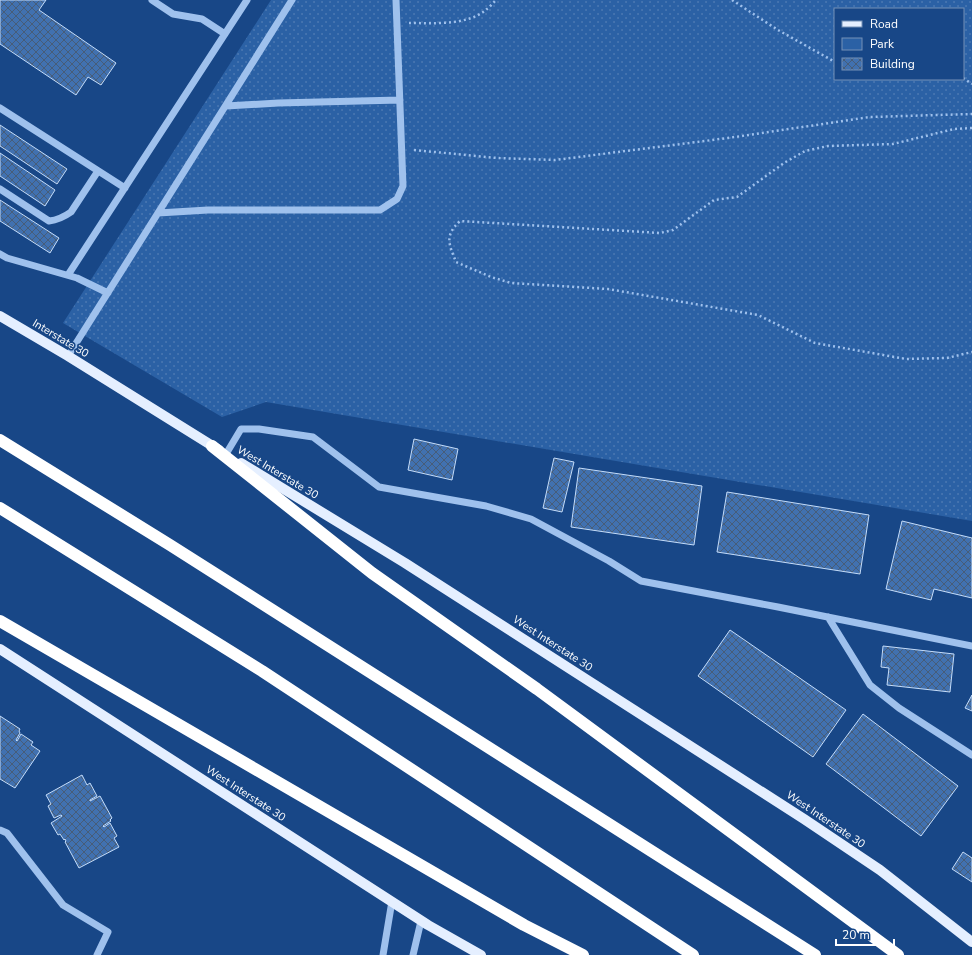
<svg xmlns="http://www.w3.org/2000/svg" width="972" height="955" viewBox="0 0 972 955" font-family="'Nunito Sans',sans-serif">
<defs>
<pattern id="green-dots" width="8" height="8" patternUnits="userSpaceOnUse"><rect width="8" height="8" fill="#2b61a5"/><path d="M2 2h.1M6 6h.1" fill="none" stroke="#4b79b2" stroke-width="1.8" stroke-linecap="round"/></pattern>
<pattern id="building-cross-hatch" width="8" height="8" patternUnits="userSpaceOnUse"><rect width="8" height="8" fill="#4171b0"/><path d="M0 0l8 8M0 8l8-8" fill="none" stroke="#475d79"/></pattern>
</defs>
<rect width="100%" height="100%" fill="#184787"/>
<!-- green -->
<path fill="url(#green-dots)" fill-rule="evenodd" d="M 271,0 L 972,0 L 972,521 L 266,402 L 222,417 L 63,323 ZM 835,9 L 963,9 L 963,79 L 835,79 Z"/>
<!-- building -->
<path fill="url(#building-cross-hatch)" stroke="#c4dcf9" d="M 0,0 L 46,0 L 39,10 L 116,63 L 101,85 L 88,77 L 76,95 L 0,44 Z
M 0,125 L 67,169 L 57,184 L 0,146 Z
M 0,153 L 55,190 L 45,206 L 0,176 Z
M 0,200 L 59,238 L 50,253 L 0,221 Z
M 414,439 L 458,449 L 452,480 L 408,470 Z
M 554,458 L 574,462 L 562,512 L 543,508 Z
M 579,468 L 702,486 L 694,545 L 571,527 Z
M 727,492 L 869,515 L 860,574 L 717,552 Z
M 902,521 L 972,538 L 972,598 L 934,589 L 931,600 L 886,589 Z
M 730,630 L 846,710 L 813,757 L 698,676 Z
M 883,646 L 954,654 L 950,692 L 887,685 L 889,668 L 881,667 Z
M 972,695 L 972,711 L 965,708 Z
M 863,714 L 958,786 L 921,836 L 826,764 Z
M 0,716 L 20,729 L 19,731 L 20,733 L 16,740 L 17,741 L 21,734 L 33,742 L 31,745 L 40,751 L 15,788 L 0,779 Z
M 82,775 L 87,785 L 90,783 L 97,796 L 90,800 L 90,801 L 100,796 L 112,818 L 110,820 L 111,821 L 103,826 L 104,827 L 110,823 L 117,836 L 114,838 L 119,847 L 79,868 L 65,842 L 66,841 L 65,839 L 64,840 L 60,834 L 58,835 L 51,823 L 62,816 L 61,815 L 54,818 L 48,806 L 51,804 L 46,795 Z
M 963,852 L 972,858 L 972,882 L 952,869 Z"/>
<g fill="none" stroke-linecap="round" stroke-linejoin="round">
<!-- path -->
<path stroke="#9fc1ed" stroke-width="2.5" stroke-dasharray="2 3" stroke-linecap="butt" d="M 732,0 L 778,30 L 835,62
M 409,23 C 433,23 468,26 487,9 C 490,7 493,3 496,0
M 963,78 L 972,84
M 972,128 L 954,129 L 893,144 L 828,146 L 805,151 L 784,163 L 737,197 L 714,200 L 673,230 L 660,233 L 460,221 C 444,236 449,244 456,262 L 491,277 L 511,283 L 608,289 L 758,315 L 815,343 L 906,359 L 947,358 L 972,352
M 414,150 L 497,158 L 555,160 L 728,138 L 870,117 L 972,114"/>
<!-- minor -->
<path stroke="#9fc1ed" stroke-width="7" d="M 152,0 L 173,14 L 202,19 L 225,34
M 226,106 L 278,103 L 400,100
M 0,108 L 125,188
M 0,189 L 49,221 C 58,220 64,217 71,212 L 98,171
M 158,213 L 208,210 L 380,210 L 397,199 L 403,186 L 396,0
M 0,254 L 7,258 L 77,278 L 108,293
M 68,275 L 247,0
M 68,356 L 292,0
M 226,454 L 241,429 L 259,429 L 313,437 L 379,487 L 486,506 L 531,519 L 609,561 L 641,581 L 778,607 L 972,646
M 828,617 L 870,685 L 899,708 L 972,755
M 0,830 L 7,833 L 63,905 L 108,932 L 97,955
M 383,955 L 392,901
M 413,955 L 421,921"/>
<!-- major -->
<path stroke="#e5efff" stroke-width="10" d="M 0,316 L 68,356 L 219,450
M 241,463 L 405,563 L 804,819 L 880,870 L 972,942
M 0,649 L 428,925 L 481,955"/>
<!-- highway -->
<path stroke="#fff" stroke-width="12" d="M 0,440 L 170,545 L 815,955
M 212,446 L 372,573 L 537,689 L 898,955
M 0,508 L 262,671 L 693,955
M 0,621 L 524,925 L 583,955"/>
</g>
<g text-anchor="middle" stroke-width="3.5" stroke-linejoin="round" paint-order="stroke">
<!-- street labels -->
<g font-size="11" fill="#fff" stroke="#184787">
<text transform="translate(61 338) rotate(31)" y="4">Interstate 30</text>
<text transform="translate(278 472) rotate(31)" y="4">West Interstate 30</text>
<text transform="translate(553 643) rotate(33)" y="4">West Interstate 30</text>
<text transform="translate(246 793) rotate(33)" y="4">West Interstate 30</text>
<text transform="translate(826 819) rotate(34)" y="4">West Interstate 30</text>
</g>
</g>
<!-- legend -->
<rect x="834" y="8" width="130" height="72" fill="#184787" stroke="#7491b7"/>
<rect x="842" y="21" width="20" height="6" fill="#e5efff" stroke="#7491b7"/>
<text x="870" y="28" font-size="12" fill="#ffffff">Road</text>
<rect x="842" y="38" width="20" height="12" fill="#2b61a5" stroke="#7491b7"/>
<text x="870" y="48" font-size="12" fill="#ffffff">Park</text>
<rect x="842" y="58" width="20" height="12" fill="url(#building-cross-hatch)" stroke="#7491b7"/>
<text x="870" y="68" font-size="12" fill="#ffffff">Building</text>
<!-- scale -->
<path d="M836 939v6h58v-6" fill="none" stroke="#ffffff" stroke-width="2"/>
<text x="842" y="939" font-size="12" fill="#ffffff" stroke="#184787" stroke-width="3" paint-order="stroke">20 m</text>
</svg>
